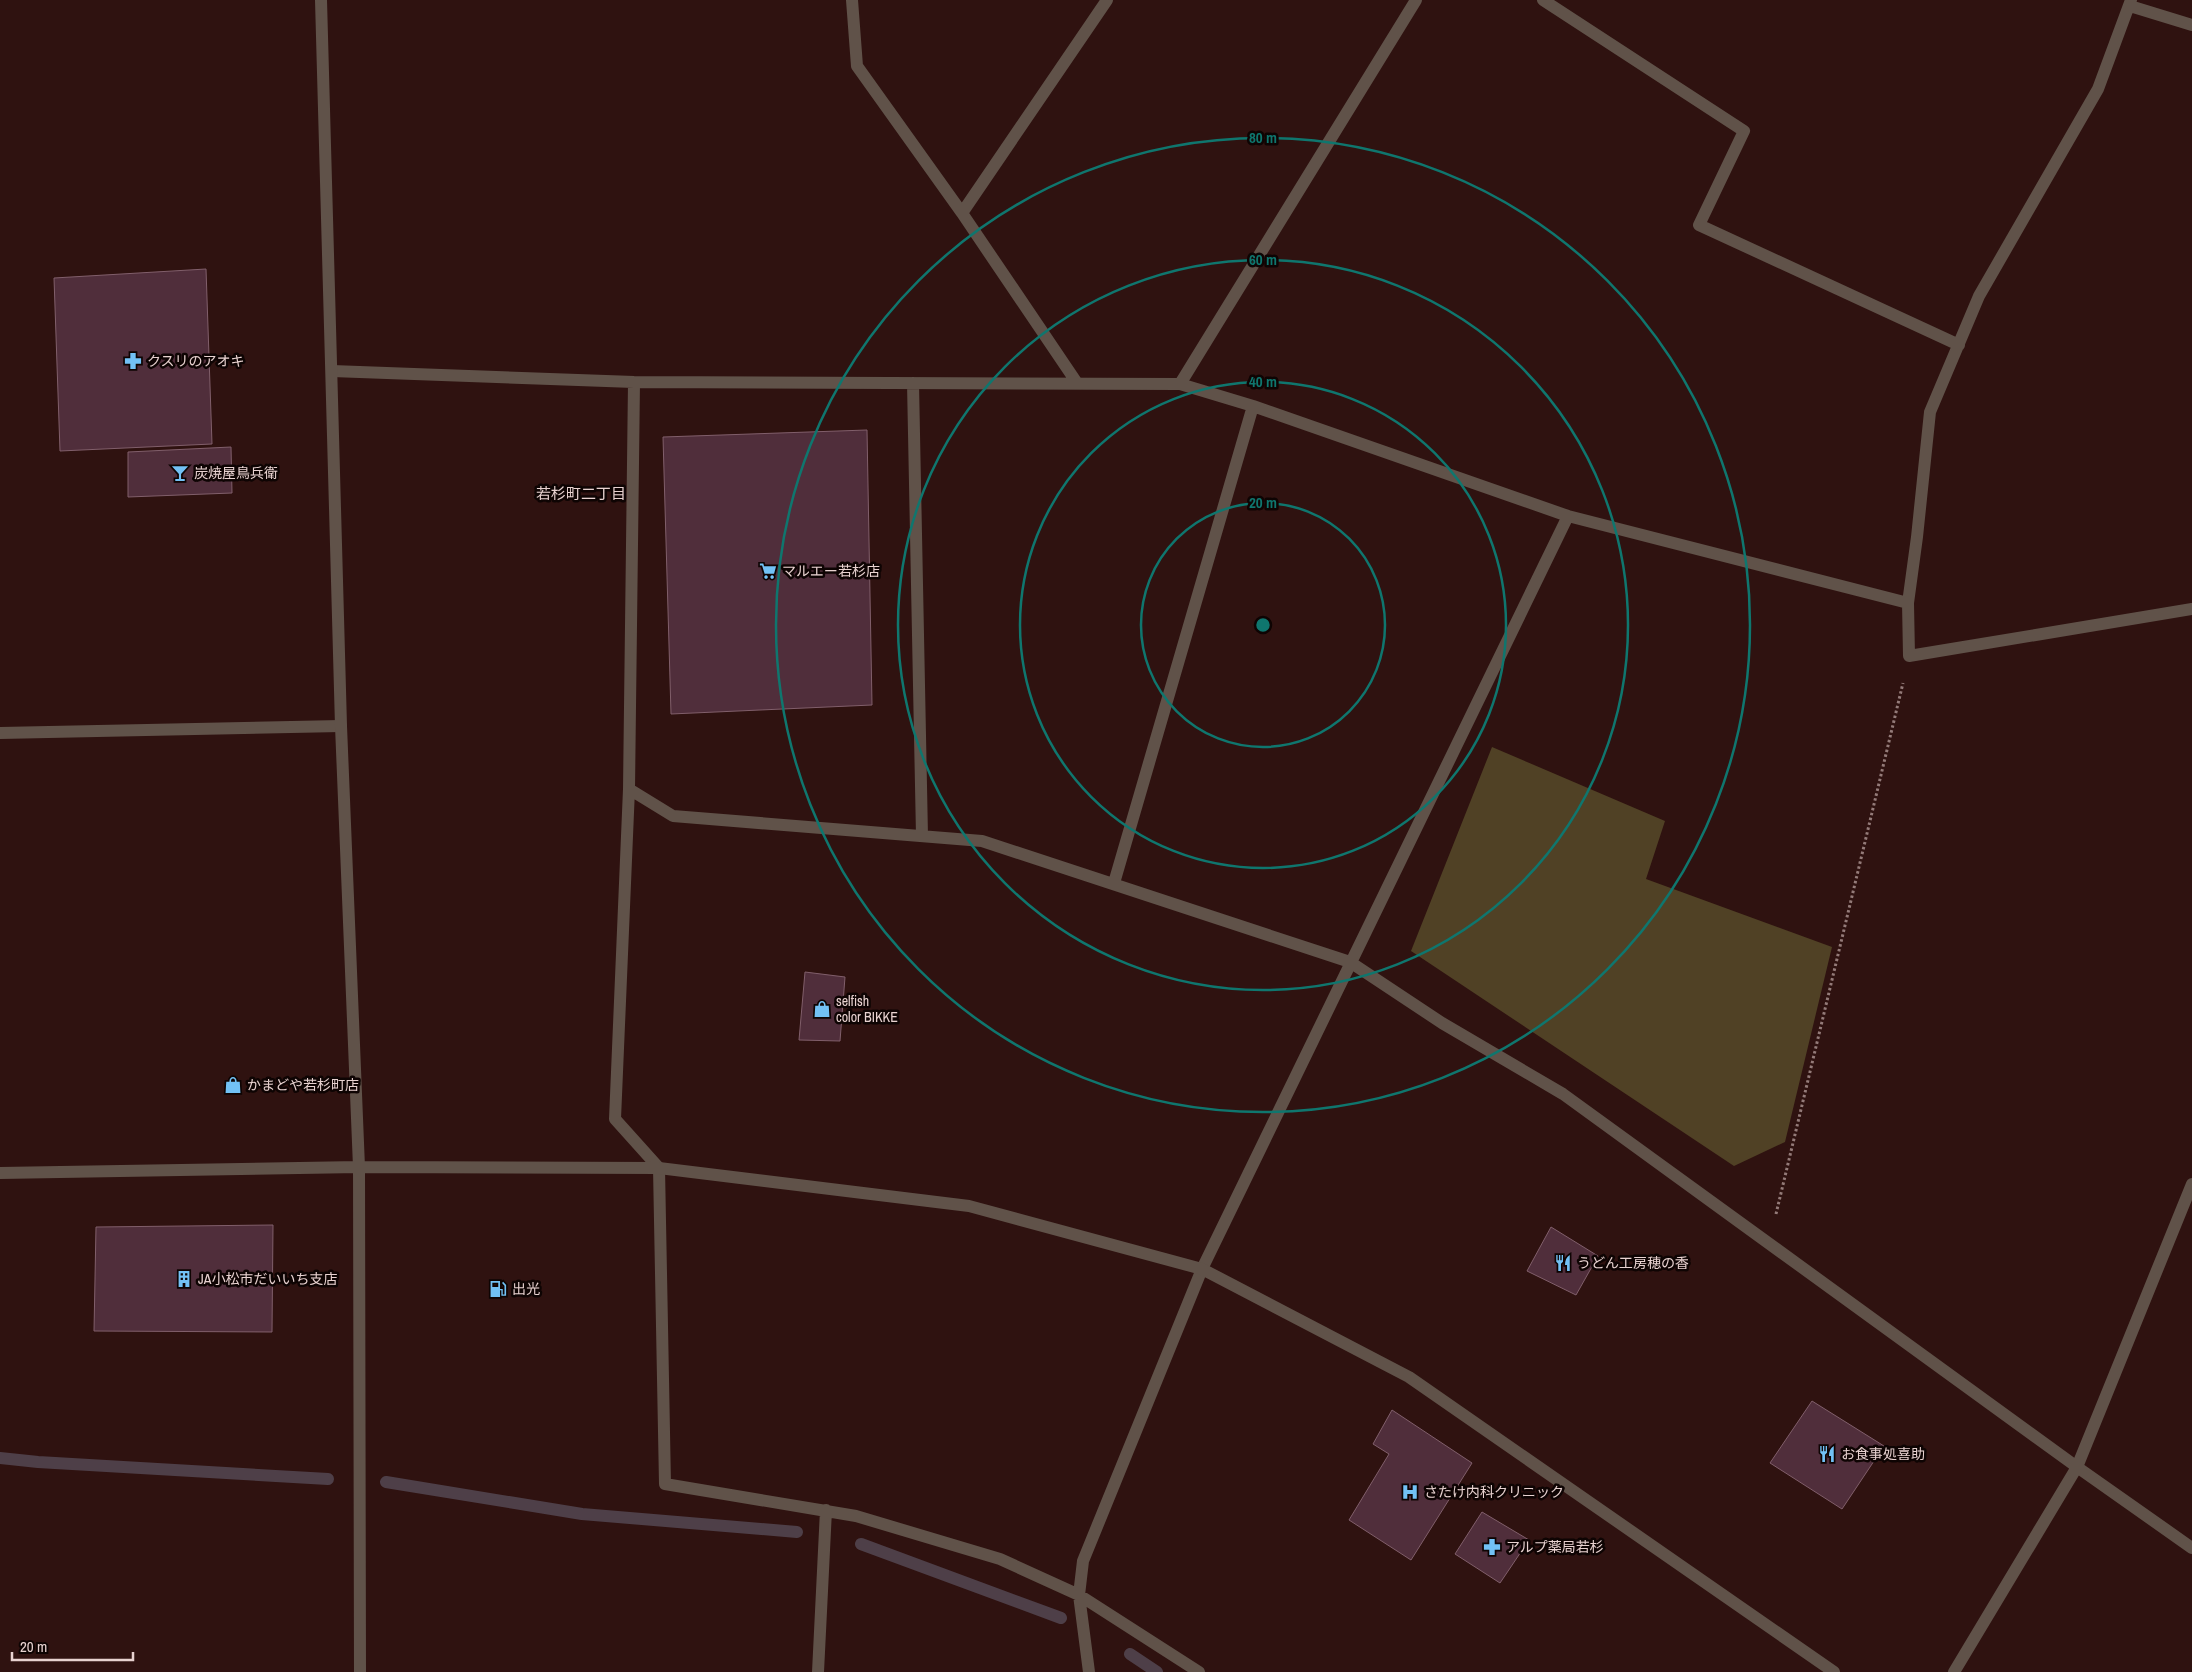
<svg xmlns="http://www.w3.org/2000/svg" width="2192" height="1672" viewBox="0 0 2192 1672" font-family="'Archivo Narrow','Noto Sans JP',sans-serif">
<rect width="100%" height="100%" fill="#2f1210"/>
<!-- green -->
<path fill="#504125" d="M 1492,747 L 1665,821 L 1646,879 L 1832,947 L 1785,1142 L 1734,1166 L 1411,951 Z"/>
<g fill="none" stroke-linecap="round" stroke-linejoin="round">
<!-- stream -->
<path stroke="#4e3f48" stroke-width="12" d="M 0,1458 L 38,1462 L 328,1479
M 386,1482 L 582,1514 L 797,1532
M 861,1544 L 1061,1618
M 1130,1654 L 1157,1672"/>
</g>
<!-- building -->
<path fill="#502e3b" stroke="#815f6b" d="M 206,269 L 212,444 L 60,451 L 54,278 Z
M 867,430 L 872,705 L 671,714 L 663,437 Z
M 231,447 L 232,493 L 128,497 L 128,452 Z
M 805,972 L 845,977 L 840,1041 L 799,1040 Z
M 273,1225 L 272,1332 L 94,1331 L 96,1227 Z
M 1551,1227 L 1598,1256 L 1576,1295 L 1527,1271 Z
M 1812,1401 L 1884,1446 L 1842,1509 L 1770,1463 Z
M 1392,1410 L 1472,1463 L 1411,1560 L 1349,1520 L 1389,1454 L 1373,1444 Z
M 1482,1512 L 1529,1540 L 1500,1583 L 1455,1554 Z"/>
<g fill="none" stroke-linecap="round" stroke-linejoin="round">
<!-- path -->
<path stroke="#947b79" stroke-width="3" stroke-dasharray="2.5 2.5" stroke-linecap="butt" d="M 1776,1214 L 1903,683"/>
<!-- minor -->
<path stroke="#605249" stroke-width="12" d="M 852,0 L 857,66 L 962,213
M 1543,0 L 1744,131 L 1699,225 L 1959,345
M 2131,0 L 2098,89 L 1979,296 L 1930,412 L 1917,537 L 1908,603 L 1909,656 L 2192,609
M 2130,6 L 2192,25
M 332,371 L 634,382 L 1180,384 L 1253,406 L 1568,516 L 1908,603
M 913,383 L 922,836
M 1077,383 L 962,213 L 1107,0
M 1180,384 L 1416,0
M 0,733 L 341,726
M 629,789 L 634,382
M 1114,883 L 1253,406
M 818,1672 L 826,1510
M 1089,1672 L 1079,1595 L 1083,1561 L 1202,1269 L 1568,516
M 1199,1672 L 1079,1595 L 1000,1559 L 856,1516 L 665,1484 L 659,1168 L 615,1119 L 629,789 L 673,816 L 982,841 L 1350,962 L 1442,1023 L 1563,1094 L 2077,1467 L 2192,1548
M 1954,1672 L 2077,1467 L 2192,1184"/>
<!-- tertiary -->
<path stroke="#605249" stroke-width="12" d="M 321,0 L 341,726 L 359,1167 L 360,1672
M 0,1173 L 359,1167 L 659,1168 L 969,1206 L 1202,1269 L 1409,1377 L 1834,1672"/>
</g>
<!-- distance rings -->
<g fill="none" stroke="#0f766e" stroke-width="2.5">
<circle cx="1263" cy="625" r="122"/>
<circle cx="1263" cy="625" r="243"/>
<circle cx="1263" cy="625" r="365"/>
<circle cx="1263" cy="625" r="487"/>
</g>
<!-- icons -->
<defs>
<g id="pharmacy-bare" transform="scale(1.35)"><path d="M-2-6h4v4h4v4h-4v4h-4v-4h-4v-4h4Z" fill="#72c1f5" stroke="#0e0403" stroke-width="2.5" paint-order="stroke"/></g>
<g id="bar-bare" transform="scale(1.35)"><path d="M-6-5H6L.8 .8V4.5H3.5V6h-7V4.5H-.8V.8Z" fill="#72c1f5" stroke="#0e0403" stroke-width="2.5" paint-order="stroke"/></g>
<g id="supermarket-bare" transform="scale(1.35)"><path d="M-6-5.5h2.5l.6 2H6L4.5 2H-2.5L-4.4-4H-6ZM-1.5 3.2a1.3 1.3 0 1 0 .1 0ZM3 3.2a1.3 1.3 0 1 0 .1 0Z" fill="#72c1f5" stroke="#0e0403" stroke-width="2.5" paint-order="stroke"/></g>
<g id="shop-bare" transform="scale(1.35)"><path d="M-5-2.5h2.3a2.7 3.5 0 0 1 5.4 0H5L5.5 6h-11ZM-1.5-2.5h3a1.5 2.3 0 0 0-3 0Z" fill="#72c1f5" stroke="#0e0403" stroke-width="2.5" paint-order="stroke"/></g>
<g id="restaurant-bare" transform="scale(1.35)"><path d="M-5-6h1v4h1v-4h1v4h1v-4h1v5L-1.5 .5V6h-2V.5L-5-1ZM5-6V6H3V1.5H1.5Q1.5-4 5-6Z" fill="#72c1f5" stroke="#0e0403" stroke-width="2.5" paint-order="stroke"/></g>
<g id="building-bare" transform="scale(1.35)"><path d="M-4-6H4V6H1V3H-1V6H-4ZM-2.5-4.3h1.7v1.8h-1.7ZM.8-4.3h1.7v1.8H.8ZM-2.5-1h1.7V.8h-1.7ZM.8-1h1.7V.8H.8Z" fill="#72c1f5" stroke="#0e0403" stroke-width="2.5" paint-order="stroke"/></g>
<g id="fuel-bare" transform="scale(1.35)"><path d="M-5.5-6h7V0h2V4h1.3V-2.5L3-4.5l.8-.8L6-3V5H2.5V1h-1V6h-7ZM-4.2-4.7v3.2H.2V-4.7Z" fill="#72c1f5" stroke="#0e0403" stroke-width="2.5" paint-order="stroke"/></g>
<g id="hospital-bare" transform="scale(1.35)"><path d="M-5-5h3v3.5h4V-5h3V5h-3V1.5h-4V5h-3Z" fill="#72c1f5" stroke="#0e0403" stroke-width="2.5" paint-order="stroke"/></g>
</defs>
<g fill-rule="evenodd">
<use href="#pharmacy-bare" x="133" y="361"/>
<use href="#bar-bare" x="180" y="473"/>
<use href="#supermarket-bare" x="768" y="571"/>
<use href="#shop-bare" x="822" y="1009"/>
<use href="#shop-bare" x="233" y="1085"/>
<use href="#restaurant-bare" x="1563" y="1263"/>
<use href="#building-bare" x="184" y="1279"/>
<use href="#fuel-bare" x="498" y="1289"/>
<use href="#restaurant-bare" x="1827" y="1454"/>
<use href="#hospital-bare" x="1410" y="1492"/>
<use href="#pharmacy-bare" x="1492" y="1547"/>
</g>
<g text-anchor="middle" stroke-width="5" stroke-linejoin="round" paint-order="stroke">
<!-- poi labels -->
<g font-size="14" fill="#e8d2d0" stroke="#0e0403" text-anchor="start">
<text x="147" y="366">クスリのアオキ</text>
<text x="194" y="478">炭焼屋鳥兵衛</text>
<text x="782" y="576">マルエー若杉店</text>
<text x="836" y="1006">selfish<tspan x="836" dy="16">color BIKKE</tspan></text>
<text x="247" y="1090">かまどや若杉町店</text>
<text x="1577" y="1268">うどん工房穂の香</text>
<text x="198" y="1284">JA小松市だいいち支店</text>
<text x="512" y="1294">出光</text>
<text x="1841" y="1459">お食事処喜助</text>
<text x="1424" y="1497">さたけ内科クリニック</text>
<text x="1506" y="1552">アルプ薬局若杉</text>
</g>
<!-- neighbourhood labels -->
<g font-size="15" fill="#e8d2d0" stroke="#0e0403">
<text x="581" y="499">若杉町二丁目</text>
</g>
</g>
<circle cx="1263" cy="625" r="8" fill="#0f766e" stroke="#0e0403" stroke-width="2.5"/>
<g font-size="15" text-anchor="middle" font-weight="bold" fill="#0f766e" stroke="#0e0403" stroke-width="5" stroke-linejoin="round" paint-order="stroke">
<text x="1263" y="143">80 m</text>
<text x="1263" y="265">60 m</text>
<text x="1263" y="387">40 m</text>
<text x="1263" y="508">20 m</text>
</g>
<!-- scale -->
<path d="M12 1652v8h121v-8" fill="none" stroke="#e8d2d0" stroke-width="2.5"/>
<text x="20" y="1652" font-size="15" fill="#e8d2d0" stroke="#0e0403" stroke-width="4" paint-order="stroke">20 m</text>
</svg>
